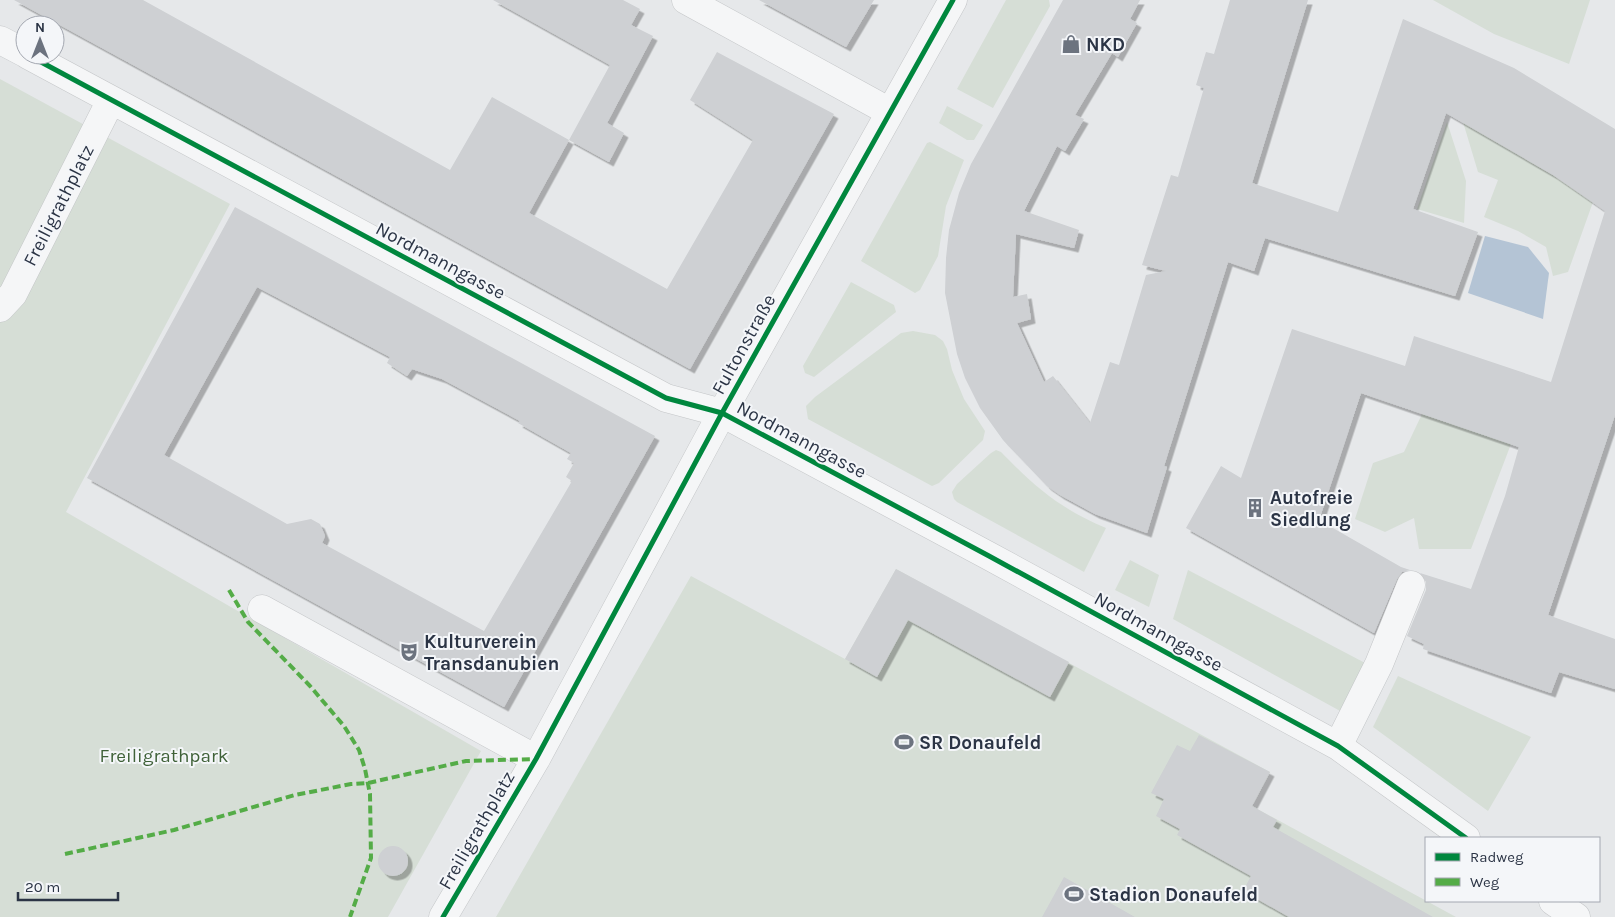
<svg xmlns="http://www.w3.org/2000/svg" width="1615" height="917" viewBox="0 0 1615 917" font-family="Karla,sans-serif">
<defs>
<filter id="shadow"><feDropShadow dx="4.5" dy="4.5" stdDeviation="0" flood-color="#0004"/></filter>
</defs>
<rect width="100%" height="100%" fill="#e6e8ea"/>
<!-- green -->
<path fill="#d6ded6" d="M 1006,0 L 1049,0 L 1050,6 L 993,108 L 957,89 Z
M 1433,0 L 1590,0 L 1569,64 L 1494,34 Z
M 0,79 L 230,204 L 66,512 L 481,751 L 388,917 L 0,917 Z
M 947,106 L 983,125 L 974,140 L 967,140 L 939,123 Z
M 1447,122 L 1466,181 L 1464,223 L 1417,209 Z
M 1463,122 L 1553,175 L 1593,202 L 1568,272 L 1553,276 L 1546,247 L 1518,231 L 1484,217 L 1498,180 L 1478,172 Z
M 930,142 L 964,160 L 946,206 L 938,256 L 920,290 L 915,293 L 861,261 L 927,143 Z
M 851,282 L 894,305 L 896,312 L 814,377 L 805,373 L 803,366 Z
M 913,331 L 935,335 L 943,341 L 947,349 L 952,370 L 964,399 L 985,431 L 983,440 L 939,483 L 932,486 L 808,419 L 806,406 L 815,397 L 901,333 Z
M 1422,414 L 1511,444 L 1471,549 L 1419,549 L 1414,518 L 1385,532 L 1355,519 L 1373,463 L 1404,452 Z
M 996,450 L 1001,452 C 1036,488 1059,508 1106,528 L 1084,572 L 957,502 L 954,499 L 952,492 L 957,484 L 991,453 Z
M 1130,560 L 1159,575 L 1149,607 L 1115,590 Z
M 896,569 L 1270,772 L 1252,806 L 1456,917 L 496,917 L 691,576 L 845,659 Z
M 1188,570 L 1367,664 L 1342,712 L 1173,619 Z
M 1398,676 L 1531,737 L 1488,811 L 1373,727 Z"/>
<!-- water -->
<path fill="#b4c4d5" d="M 1485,236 L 1528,247 L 1549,273 L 1543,319 L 1468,293 Z"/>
<!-- building -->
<path fill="#ced0d3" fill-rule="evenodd" filter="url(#shadow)" d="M 14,0 L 143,0 L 450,170 L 492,97 L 569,140 L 529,213 L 667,289 L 753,140 L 690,100 L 717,52 L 834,114 L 690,369 Z
M 493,0 L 623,0 L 640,9 L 631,25 L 653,36 L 607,123 L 624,133 L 609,162 L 569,140 L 610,65 Z
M 759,0 L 874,0 L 846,47 Z
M 1063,0 L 1140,0 L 1130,19 L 1137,23 L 1118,57 L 1112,53 L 1075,115 L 1084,119 L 1065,151 L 1057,146 L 1024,211 L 1079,230 L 1074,248 L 1016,234 L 1013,297 L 1027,294 L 1031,319 L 1017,323 L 1044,382 L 1053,376 L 1090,423 L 1110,362 L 1119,365 L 1146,275 L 1166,271 L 1142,265 L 1171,175 L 1178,177 L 1204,88 L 1196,85 L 1206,52 L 1214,54 L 1230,0 L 1308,0 L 1252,183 L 1338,212 L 1403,19 L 1514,68 L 1615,129 L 1615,415 L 1548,615 L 1615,639 L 1615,689 L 1559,672 L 1551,693 L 1423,649 L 1424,644 L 1407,636 L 1426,590 L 1426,582 L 1420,573 L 1471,589 L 1505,496 L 1519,447 L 1361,393 L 1319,520 L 1401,567 L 1410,570 L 1402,572 L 1397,579 L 1374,633 L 1186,528 L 1221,466 L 1241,478 L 1292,329 L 1405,366 L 1414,336 L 1551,382 L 1605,211 L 1553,175 L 1446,113 L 1413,209 L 1478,232 L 1455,296 L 1265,238 L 1254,271 L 1228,262 L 1164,466 L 1167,467 L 1147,533 L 1095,514 L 1060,495 L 1047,486 L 1003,440 L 980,408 L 965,378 L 957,354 L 945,293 L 946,258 L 949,230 L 959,193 L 971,164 Z
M 235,207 L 655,436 L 504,707 L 87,478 ZM 257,287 L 390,357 L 387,363 L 407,376 L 412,369 L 442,379 L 520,421 L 518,423 L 571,453 L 567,459 L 574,463 L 566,477 L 572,481 L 484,631 L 322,543 L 325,536 L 320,524 L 311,519 L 287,524 L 164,455 Z
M 896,569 L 1069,662 L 1050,697 L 908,620 L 877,677 L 845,659 Z
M 1199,735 L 1270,772 L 1252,806 L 1277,820 L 1273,827 L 1433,917 L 1289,917 L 1243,891 L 1251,876 L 1177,835 L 1180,829 L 1156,816 L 1164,799 L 1151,793 L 1177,745 L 1190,751 Z
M378 861a15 15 0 1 1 30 0a15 15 0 1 1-30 0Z
M 1064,877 L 1135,917 L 1042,917 Z"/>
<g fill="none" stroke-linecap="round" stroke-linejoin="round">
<!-- minor casing -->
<g stroke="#c4c6c8" stroke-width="29">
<path id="minor" d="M 686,0 L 890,112
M 0,40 L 25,53
M 28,55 L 666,398 L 722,413 L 989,556 L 1338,746 L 1466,838
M 0,308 L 13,294 L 111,100
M 262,609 L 536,759
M 1338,746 L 1379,664 L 1411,585
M 1553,901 L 1576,917
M 443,917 L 536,759 L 722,413 L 953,0"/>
</g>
<!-- minor -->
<use href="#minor" stroke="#f5f6f7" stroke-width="28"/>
<!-- quiet -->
<path stroke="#54ac47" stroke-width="4" stroke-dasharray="8 4" stroke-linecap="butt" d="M 229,590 L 248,622 L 310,686 L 344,726 L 359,750 L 365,769 L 370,794 L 371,858 L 350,917
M 65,854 L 174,830 L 295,795 L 351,784 L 368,783 L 466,761 L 536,759"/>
<!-- cycleway casing -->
<g stroke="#f4f6f9" stroke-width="8">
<path id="cycleway" d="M 28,55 L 666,398 L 722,413 L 989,556 L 1338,746 L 1466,838
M 443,917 L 536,759 L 722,413 L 953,0"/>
</g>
<!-- cycleway -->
<use href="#cycleway" stroke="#00873e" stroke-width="5"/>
</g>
<!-- icons -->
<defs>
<g id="shop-bare" transform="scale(1.5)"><path d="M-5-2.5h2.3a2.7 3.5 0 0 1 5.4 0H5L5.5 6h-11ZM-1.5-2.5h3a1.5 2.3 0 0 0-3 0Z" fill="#6c737f" stroke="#f4f6f9" stroke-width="2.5" paint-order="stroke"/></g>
<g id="building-bare" transform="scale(1.5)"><path d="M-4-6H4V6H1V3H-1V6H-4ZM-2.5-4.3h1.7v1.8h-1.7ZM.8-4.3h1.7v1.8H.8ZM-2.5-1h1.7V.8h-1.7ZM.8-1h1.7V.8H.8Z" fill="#6c737f" stroke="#f4f6f9" stroke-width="2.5" paint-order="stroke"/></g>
<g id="theatre-bare" transform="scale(1.5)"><path d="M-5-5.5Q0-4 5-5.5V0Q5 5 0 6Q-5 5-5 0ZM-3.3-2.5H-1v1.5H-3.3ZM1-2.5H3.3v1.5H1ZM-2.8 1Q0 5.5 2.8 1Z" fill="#6c737f" stroke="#f4f6f9" stroke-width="2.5" paint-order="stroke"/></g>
<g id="stadium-bare" transform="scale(1.5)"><path d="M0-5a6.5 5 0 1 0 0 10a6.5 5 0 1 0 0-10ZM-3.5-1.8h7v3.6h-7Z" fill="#6c737f" stroke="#f4f6f9" stroke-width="2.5" paint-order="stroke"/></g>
</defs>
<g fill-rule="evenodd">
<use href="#shop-bare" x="1071" y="44"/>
<use href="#building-bare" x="1255" y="508"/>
<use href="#theatre-bare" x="409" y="652"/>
<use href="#stadium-bare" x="904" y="742"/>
<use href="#stadium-bare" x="1074" y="894"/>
</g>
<g text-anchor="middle" stroke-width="4" stroke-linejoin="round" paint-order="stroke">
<!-- poi labels -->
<g font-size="19" font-weight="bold" fill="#2b3445" stroke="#f4f6f9" text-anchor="start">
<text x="1086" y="51">NKD</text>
<text x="1270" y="504">Autofreie<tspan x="1270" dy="22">Siedlung</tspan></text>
<text x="424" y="648">Kulturverein<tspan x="424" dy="22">Transdanubien</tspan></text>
<text x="919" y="749">SR Donaufeld</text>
<text x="1089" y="901">Stadion Donaufeld</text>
</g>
<!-- street labels -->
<g font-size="19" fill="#2b3445" stroke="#f4f6f9">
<text transform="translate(58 205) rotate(-63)" y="7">Freiligrathplatz</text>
<text transform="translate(441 260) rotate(28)" y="7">Nordmanngasse</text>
<text transform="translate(743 344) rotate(-61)" y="7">Fultonstraße</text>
<text transform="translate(802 439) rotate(28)" y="7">Nordmanngasse</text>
<text transform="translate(1159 631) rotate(29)" y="7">Nordmanngasse</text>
<text transform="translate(476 830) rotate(-60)" y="7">Freiligrathplatz</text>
</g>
<!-- park labels -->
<g font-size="19" fill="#3f6138" stroke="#f4f6f9">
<text x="164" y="762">Freiligrathpark</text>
</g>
</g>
<!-- legend -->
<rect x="1425" y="837" width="175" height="65" fill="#f4f6f9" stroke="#a4a8b1"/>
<rect x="1435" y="853" width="25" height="8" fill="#00873e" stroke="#a4a8b1"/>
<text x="1470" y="862" font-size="15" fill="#2b3445">Radweg</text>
<rect x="1435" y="878" width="25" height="8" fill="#54ac47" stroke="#a4a8b1"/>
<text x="1470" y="887" font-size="15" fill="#2b3445">Weg</text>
<!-- north arrow -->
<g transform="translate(40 40)"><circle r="24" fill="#f4f6f9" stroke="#a4a8b1"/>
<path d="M0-4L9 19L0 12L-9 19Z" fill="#6c737f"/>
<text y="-8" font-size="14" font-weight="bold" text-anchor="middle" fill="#2b3445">N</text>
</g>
<!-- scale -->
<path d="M18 892v8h100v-8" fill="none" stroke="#2b3445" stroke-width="2.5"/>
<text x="25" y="892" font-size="15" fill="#2b3445" stroke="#f4f6f9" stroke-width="4" paint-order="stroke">20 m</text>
</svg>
